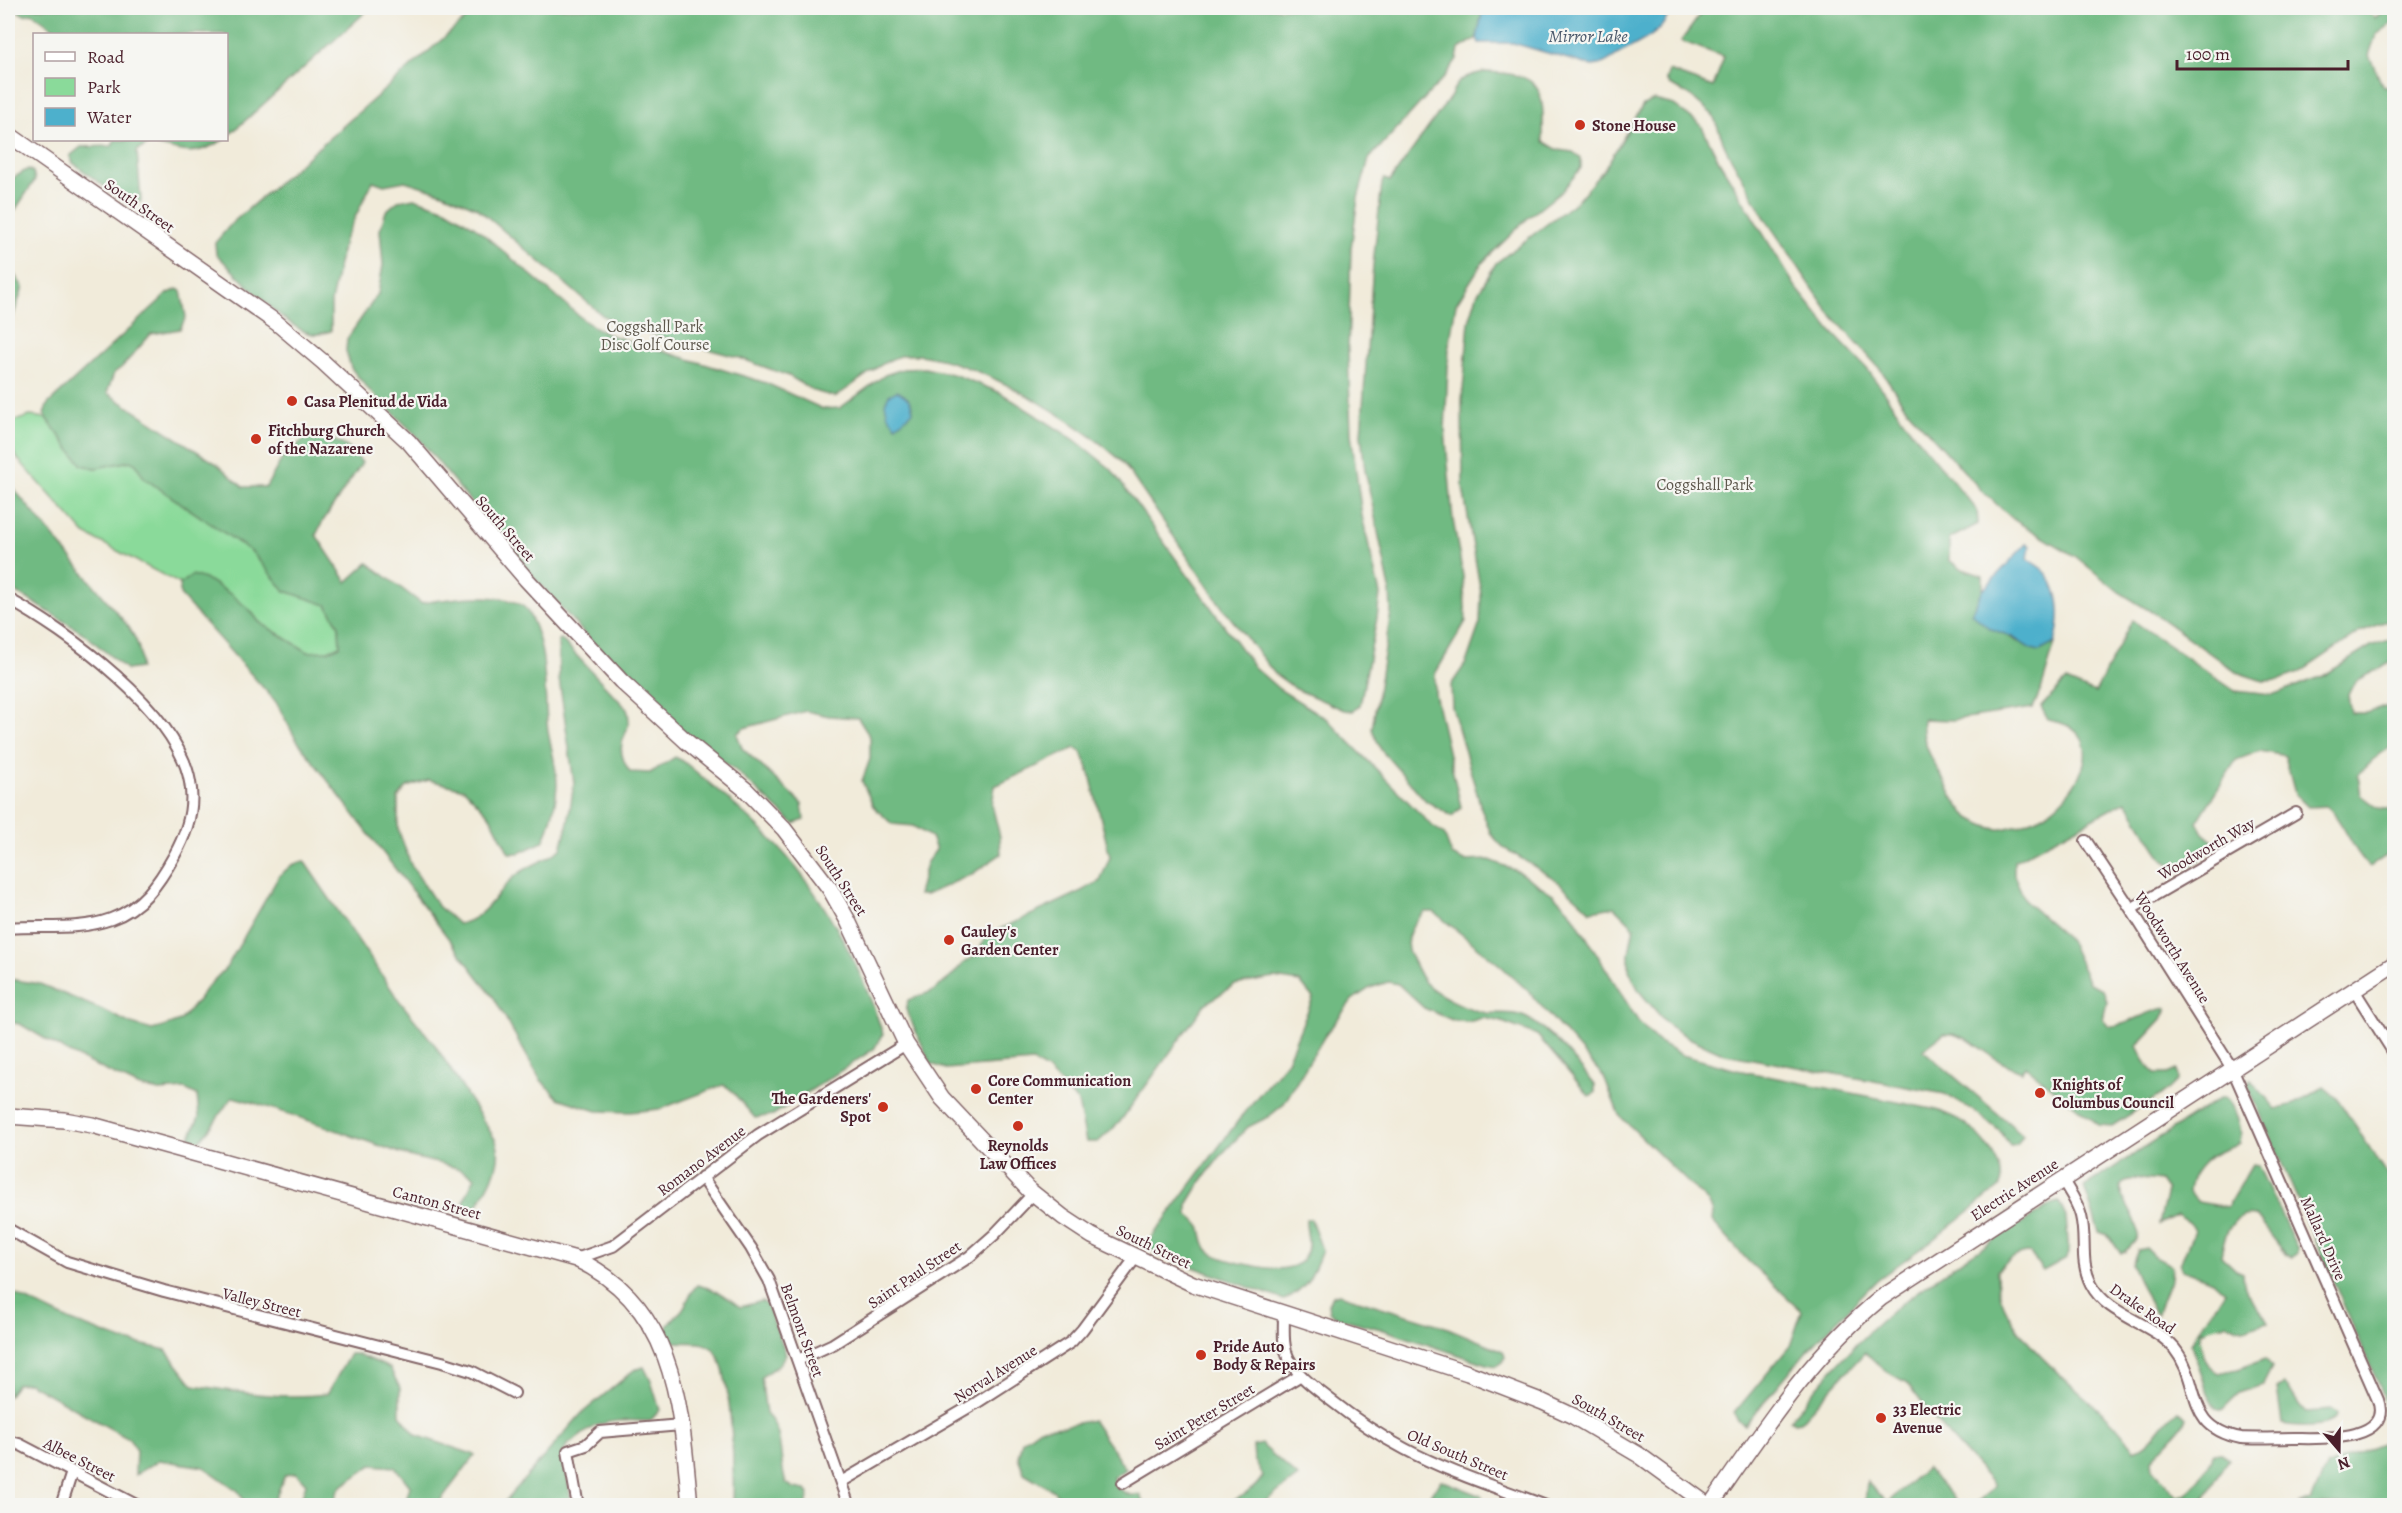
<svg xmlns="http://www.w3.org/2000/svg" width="2402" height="1513" viewBox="0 0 2402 1513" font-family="Alegreya,serif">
<rect width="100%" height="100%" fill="#f6f6f2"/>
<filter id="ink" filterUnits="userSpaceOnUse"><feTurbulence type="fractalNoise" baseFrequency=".0167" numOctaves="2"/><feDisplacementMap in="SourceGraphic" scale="12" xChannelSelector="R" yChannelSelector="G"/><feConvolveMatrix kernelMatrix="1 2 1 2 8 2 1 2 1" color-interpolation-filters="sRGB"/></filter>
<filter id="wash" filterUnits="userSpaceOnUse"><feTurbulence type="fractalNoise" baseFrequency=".008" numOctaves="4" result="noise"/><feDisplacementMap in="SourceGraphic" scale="24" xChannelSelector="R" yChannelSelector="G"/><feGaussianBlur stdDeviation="1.35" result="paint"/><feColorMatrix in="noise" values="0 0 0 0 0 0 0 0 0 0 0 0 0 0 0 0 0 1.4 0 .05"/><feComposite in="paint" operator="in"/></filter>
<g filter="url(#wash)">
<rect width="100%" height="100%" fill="#f1ebda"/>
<!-- green -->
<path fill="#8ada9a" stroke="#6a7c62" stroke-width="1.5" d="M 30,416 L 46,418 L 82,465 L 96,468 L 131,461 L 136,464 L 144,478 L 252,552 L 269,571 L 311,599 L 327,605 L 339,626 L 340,646 L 328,651 L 308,652 L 259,622 L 251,611 L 193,576 L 180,584 L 85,534 L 18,459 L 8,442 L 8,423 Z"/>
<!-- forest -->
<path fill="#6fba82" stroke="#5c6c56" stroke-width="1.5" d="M 13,8 L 370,8 L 227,137 L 226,34 L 62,34 L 32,13 L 24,15 Z
M 478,8 L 1483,8 L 1477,38 L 1459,49 L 1457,59 L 1446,75 L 1369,159 L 1358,198 L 1351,248 L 1348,352 L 1351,434 L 1362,516 L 1380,594 L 1377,618 L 1360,705 L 1353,711 L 1344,710 L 1296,689 L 1275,674 L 1222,607 L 1124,464 C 1085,424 963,350 905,355 C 887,356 852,387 835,397 L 814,391 L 789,376 L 737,357 L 622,326 L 602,315 L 477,208 L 443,193 L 405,181 L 384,185 L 373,181 L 344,240 L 331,302 L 331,331 C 326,332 319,335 313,334 C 288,331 235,272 216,254 L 215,243 L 232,223 Z
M 1705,8 L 2364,8 L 2375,18 L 2387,8 L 2394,8 L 2394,22 L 2376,35 L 2369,55 L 2383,87 L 2394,87 L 2394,618 L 2360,632 L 2299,673 L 2279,680 L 2263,681 L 2236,672 L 2155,614 L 2119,592 L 2075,556 L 2014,520 L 1981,490 L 1906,408 L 1881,370 L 1828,311 L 1765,218 L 1726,149 L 1713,115 L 1688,94 L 1669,85 L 1666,79 L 1669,71 L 1713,87 L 1724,57 L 1681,41 Z
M 1484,72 C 1543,74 1544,86 1543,141 L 1558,150 L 1573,152 L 1581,158 L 1581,168 L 1562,191 L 1528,218 L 1482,263 L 1456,304 L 1449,346 L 1445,430 L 1453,520 L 1463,576 L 1466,621 L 1435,674 L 1435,694 L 1461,807 L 1452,816 L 1426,801 L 1381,750 L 1372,729 L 1391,612 L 1390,589 L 1365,470 L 1361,435 L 1373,265 L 1382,183 L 1384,179 L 1390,181 L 1451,96 C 1456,79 1468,75 1484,72 Z
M 1654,100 L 1674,105 L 1701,125 L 1720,163 L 1795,286 L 1831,331 L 1868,370 L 1909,428 L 1977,510 L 1978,524 L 1949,539 L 1949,560 L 1960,568 L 1983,576 L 1983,590 L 1974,607 C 1993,624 2028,661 2055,643 L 2042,687 L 2033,708 L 1952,720 L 1923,719 C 1920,742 1934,763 1945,783 C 1951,794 1961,813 1972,819 C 1979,823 1991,829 1998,829 C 2002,830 2008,827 2011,827 C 2024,824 2035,820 2046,813 C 2070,798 2106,750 2070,727 C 2064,723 2055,722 2048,720 L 2041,707 L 2066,681 L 2095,693 L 2132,620 L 2235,691 L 2272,695 L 2323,676 L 2371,646 L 2394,638 L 2394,661 L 2355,681 L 2348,695 L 2351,713 L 2367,713 L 2394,704 L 2394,745 L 2379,755 L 2358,775 L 2361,795 L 2378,808 L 2394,810 L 2394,850 L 2370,867 C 2351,850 2346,824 2327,806 L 2308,807 L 2295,794 L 2285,756 L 2260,751 L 2236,760 L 2197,822 L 2203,833 L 2216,844 L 2199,861 L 2181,870 L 2164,861 L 2126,801 L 2014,861 L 2014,875 L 2026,902 L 2069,940 L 2089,983 L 2103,989 L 2107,1002 L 2103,1019 L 2109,1026 C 2130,1026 2146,1010 2167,1008 L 2162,1019 L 2137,1046 L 2144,1060 L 2155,1074 L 2167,1074 L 2177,1070 L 2178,1080 L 2168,1090 L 2112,1126 L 2099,1125 L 2025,1066 L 2021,1071 L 2001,1062 L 1967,1039 L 1953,1034 L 1944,1034 L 1923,1050 L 2023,1135 L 2017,1145 L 2010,1146 L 2002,1133 L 1977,1113 L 1945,1094 L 1725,1054 L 1689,1038 L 1668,1025 L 1639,991 L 1629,970 L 1629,953 L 1634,927 L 1614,907 L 1591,911 L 1555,879 L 1504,848 L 1491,834 L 1482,811 L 1452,707 L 1451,685 L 1466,663 L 1480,623 L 1481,593 L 1463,488 L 1462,401 L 1469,322 L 1477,295 L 1496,263 L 1577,201 L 1605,168 L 1643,105 Z
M 115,140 L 223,140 C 194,158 180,152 150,143 L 137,151 L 141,201 L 132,207 L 73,163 L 70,156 L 81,147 L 112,146 Z
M 28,169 L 33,172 L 35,180 L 8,221 L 8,181 Z
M 414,198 L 446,209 L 475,227 L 586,322 L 607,334 L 766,383 L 823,409 L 840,408 L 885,375 L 903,369 L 925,368 L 956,375 L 1001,393 L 1075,440 L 1111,469 L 1254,667 L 1279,689 L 1327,719 L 1431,825 L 1444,834 L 1452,855 L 1464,861 L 1490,860 L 1517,871 L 1553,894 L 1571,912 L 1638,1021 L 1657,1041 L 1682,1055 L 1737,1070 L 1937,1110 C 1946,1114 1956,1117 1964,1123 C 1982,1136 2005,1163 2001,1186 L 1934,1239 L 1877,1280 L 1806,1352 L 1745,1425 L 1738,1421 L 1734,1413 L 1790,1346 L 1802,1311 L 1749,1262 L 1712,1221 L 1713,1212 L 1708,1202 L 1619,1115 L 1604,1077 L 1528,991 L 1501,966 L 1434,912 L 1425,912 C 1413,922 1402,940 1410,955 C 1414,963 1418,972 1423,980 C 1432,993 1471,1011 1487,1013 C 1501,1014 1514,1011 1527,1018 C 1555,1034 1575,1061 1595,1085 L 1595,1093 L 1589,1096 L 1537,1035 L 1499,1021 L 1483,1018 L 1468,1022 L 1452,1020 L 1424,1008 L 1398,984 L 1388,982 L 1370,988 L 1352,1000 L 1324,1037 L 1283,1105 L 1268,1117 L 1248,1127 L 1223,1153 L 1202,1180 L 1188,1203 L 1188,1215 C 1193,1219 1199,1224 1201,1229 C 1203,1236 1203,1245 1209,1251 C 1220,1261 1272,1271 1286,1268 C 1294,1267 1301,1263 1305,1256 C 1312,1245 1305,1231 1306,1219 L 1311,1219 L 1322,1250 C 1313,1274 1308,1288 1284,1300 L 1160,1255 L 1146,1245 L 1243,1114 L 1287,1061 L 1313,998 L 1300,982 L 1274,978 L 1234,985 L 1205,1004 L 1119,1123 L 1098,1142 L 1086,1142 L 1078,1102 L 1047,1070 L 1033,1062 L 946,1069 L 931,1064 L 906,1010 L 908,1000 L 933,991 L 951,977 L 962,964 L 977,954 L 987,935 L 1074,895 L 1100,881 L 1110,857 L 1090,774 L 1082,752 L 1075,748 L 995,786 L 992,805 L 1000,837 L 1001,854 L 972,874 L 926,895 L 918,895 L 926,863 L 936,850 L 931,837 L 913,826 L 892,824 L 873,806 L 862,781 L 870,759 L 870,737 L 858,718 L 829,716 L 806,711 L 744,728 L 737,734 L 742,748 L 802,804 L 804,820 L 794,824 L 735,770 L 692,739 L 609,661 L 519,561 L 416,435 L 367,388 L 351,368 L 346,351 L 347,339 L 378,294 L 383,265 L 380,230 L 386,211 L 398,201 Z
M 8,269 L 11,270 L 23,287 L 8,332 Z
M 177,289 L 181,291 L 186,317 L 180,329 L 151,334 L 122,367 L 114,373 L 107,393 L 217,464 L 243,487 L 266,487 L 283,457 L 308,436 C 329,436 351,444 362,463 L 323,521 L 316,535 L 347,582 L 368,563 L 421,603 C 447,599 502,590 524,607 C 527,609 529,615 531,618 C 549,655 543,692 548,731 C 551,749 557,766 557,785 C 556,804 551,825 543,842 L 519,853 L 509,853 L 490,816 L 464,789 L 429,780 L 407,787 L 398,798 L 398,829 L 411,865 L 438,906 L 458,924 C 485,920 496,892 515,876 C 529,865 547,860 561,849 L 568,822 L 574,783 L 559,679 L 558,641 L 561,639 L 627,709 C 636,735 608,739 630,772 L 650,773 L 675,757 L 683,761 C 712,785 742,810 769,837 C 822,891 860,963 883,1034 L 874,1049 L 773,1115 L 755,1118 L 729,1088 L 723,1085 L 660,1109 L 630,1112 L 597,1111 L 558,1098 L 540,1079 L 494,998 L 296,739 L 276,702 L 180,595 L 180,584 L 193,575 L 210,581 L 232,595 L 251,611 L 259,622 L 308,652 L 328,651 L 340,646 L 339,626 L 327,605 L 285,591 L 252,552 L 144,478 L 136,464 L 130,461 L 96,468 L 82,465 L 46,418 L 44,413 L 48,404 L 167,294 Z
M 8,482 L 128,626 C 137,640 142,651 140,668 L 127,670 L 83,633 L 28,599 L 8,588 Z
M 304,861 L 398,999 L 435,1045 L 495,1139 C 507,1163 484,1193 472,1214 L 464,1211 L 464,1200 L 475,1177 C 456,1164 431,1163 409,1156 C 350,1136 293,1113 233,1097 C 219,1112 213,1129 197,1143 L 189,1139 L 199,1117 L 197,1095 L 185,1089 L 160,1091 L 140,1087 L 69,1053 L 20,1024 L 8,1022 L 8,979 L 40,984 L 107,1012 L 131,1024 L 152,1030 L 163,1027 L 180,1021 L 198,1000 L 206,988 L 226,968 L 279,876 L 292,865 Z
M 2250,1079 L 2276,1109 L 2294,1104 L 2324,1087 L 2337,1098 L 2394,1185 L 2394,1505 L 2298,1505 L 2311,1500 L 2327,1466 L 2383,1442 C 2390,1417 2385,1402 2376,1379 L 2248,1086 Z
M 2221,1097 L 2225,1097 C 2236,1110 2243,1126 2240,1143 C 2233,1148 2228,1148 2221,1151 C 2205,1157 2189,1175 2189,1192 L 2198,1202 L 2227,1207 L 2252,1165 L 2258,1166 L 2297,1248 L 2297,1254 L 2292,1258 L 2286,1255 L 2257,1217 C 2232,1209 2224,1236 2221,1256 L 2236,1270 L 2243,1273 C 2244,1302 2257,1300 2268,1322 L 2247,1329 L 2226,1324 L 2201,1331 C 2198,1346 2204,1365 2218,1373 L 2238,1369 L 2266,1359 L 2272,1367 L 2263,1385 L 2239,1393 L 2222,1410 L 2216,1408 L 2208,1394 L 2191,1344 C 2199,1324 2214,1310 2225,1292 L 2213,1281 L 2182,1270 L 2180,1264 L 2194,1231 L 2189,1222 L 2177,1215 L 2159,1224 L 2167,1191 L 2160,1181 C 2082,1170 2144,1211 2137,1237 C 2135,1243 2126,1251 2121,1254 L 2108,1235 L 2099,1232 L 2084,1187 Z
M 2059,1202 L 2066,1217 L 2069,1254 L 2065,1259 L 2043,1271 L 2030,1253 C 2016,1253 2006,1262 1997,1271 C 1994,1328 2070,1382 2108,1418 C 2118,1427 2126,1439 2135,1450 C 2156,1443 2161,1419 2179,1411 L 2186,1418 C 2183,1430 2160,1448 2152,1460 L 2153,1469 L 2176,1495 L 2185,1495 L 2199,1481 L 2214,1453 L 2222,1453 L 2228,1459 L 2201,1505 L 1974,1505 L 1995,1486 L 1935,1420 L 1907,1383 L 1884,1370 L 1865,1352 L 1800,1422 L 1794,1423 L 1790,1420 C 1821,1381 1853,1344 1891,1312 C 1941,1271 1998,1238 2052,1204 Z
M 2146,1248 L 2155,1257 L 2172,1266 L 2171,1278 L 2157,1314 L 2152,1309 L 2132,1265 L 2138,1250 Z
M 697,1285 C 714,1288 727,1296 740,1307 L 762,1301 L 767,1305 L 786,1354 L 778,1366 L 761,1377 L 766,1414 C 785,1431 778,1460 786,1483 L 794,1488 L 806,1490 L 809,1494 L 806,1505 L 733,1505 C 734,1477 733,1367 713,1349 C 696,1336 679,1348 664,1338 C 665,1324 673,1320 682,1310 C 688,1302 689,1293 697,1285 Z
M 8,1291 L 71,1321 L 122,1340 L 166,1350 L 193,1385 C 238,1392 281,1400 327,1394 L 350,1354 L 357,1354 L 390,1368 L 400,1388 L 400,1415 L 416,1435 L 475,1455 L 437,1505 L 405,1505 L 410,1486 L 395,1467 L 372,1465 L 339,1488 L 332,1506 L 299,1505 L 306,1484 L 296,1473 L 285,1475 L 272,1506 L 247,1505 L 238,1491 L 204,1467 L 159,1460 L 135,1475 L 136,1449 L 129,1439 L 29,1383 L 17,1384 L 8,1396 Z
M 1339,1294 L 1443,1326 L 1503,1351 L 1505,1357 L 1503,1362 L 1497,1366 L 1486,1364 L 1381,1329 L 1339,1318 L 1329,1312 L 1328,1304 L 1332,1296 Z
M 644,1367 L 651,1381 L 660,1410 L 650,1421 C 632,1420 605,1419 590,1429 C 581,1435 576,1440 567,1445 L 563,1454 L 572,1505 L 501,1506 L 581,1414 L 634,1370 Z
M 2284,1384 C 2294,1392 2295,1403 2306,1412 L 2332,1410 L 2337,1414 L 2336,1419 C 2322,1428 2298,1427 2282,1424 L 2277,1388 Z
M 1092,1420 L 1126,1469 L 1113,1477 L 1115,1487 L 1130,1495 L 1140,1495 L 1144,1505 L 1066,1505 L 1054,1491 L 1024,1473 L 1018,1457 L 1022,1441 L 1040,1428 L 1064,1426 Z
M 1261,1444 L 1298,1477 L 1260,1505 L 1196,1505 C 1213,1497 1216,1505 1228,1502 C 1242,1498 1256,1488 1263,1476 L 1254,1459 L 1253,1446 Z
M 1926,1468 L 1960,1505 L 1865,1505 L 1867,1482 L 1887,1503 Z
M 1441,1480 L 1482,1496 L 1483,1505 L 1433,1505 L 1430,1496 Z"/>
<!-- water -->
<path fill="#4db0cc" stroke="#4c687c" stroke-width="1.5" d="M 1483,8 L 1671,8 C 1664,33 1644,40 1622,52 C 1611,58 1606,65 1592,66 L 1513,43 L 1479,43 L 1477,38 Z
M 897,391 C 907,396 912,401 913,412 L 896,426 L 888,416 L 885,403 L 889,395 Z
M 2026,544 L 2030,546 L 2028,559 C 2034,564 2043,568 2047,574 C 2062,594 2061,620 2055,643 L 2040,651 L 2031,649 L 2012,637 L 1989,628 L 1971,613 L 1983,590 Z"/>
</g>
<g filter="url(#ink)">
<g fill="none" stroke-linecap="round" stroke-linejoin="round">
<!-- street casing -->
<g stroke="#846668" stroke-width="14">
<path id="street" d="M 8,599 C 67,631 178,712 190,782 C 195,808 187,833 174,856 C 159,883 142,908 111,919 C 78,931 43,925 8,928
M 2131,909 L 2296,813
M 2354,990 L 2394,1053
M 702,1177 L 751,1248 L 769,1280 L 849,1506
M 2062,1179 C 2069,1191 2078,1203 2081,1216 C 2087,1241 2079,1259 2091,1284 C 2107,1316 2152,1322 2174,1348 C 2203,1384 2183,1427 2241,1438 C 2259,1439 2276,1438 2294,1438 C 2317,1438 2393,1443 2378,1400 L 2233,1070 L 2131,909 L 2086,841
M 8,1229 L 67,1262 L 164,1291 L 442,1362 L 471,1371 L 514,1393
M 576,1259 L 613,1246 L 758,1135 L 906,1044
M 1284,1314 C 1284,1329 1282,1346 1289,1359 C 1298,1376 1314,1387 1328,1398 C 1352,1417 1378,1435 1405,1449 C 1450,1473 1499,1488 1546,1506
M 798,1360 L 833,1344 L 969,1257 L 994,1235 L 1033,1194
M 8,1441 L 19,1444 L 138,1506
M 841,1482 L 976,1403 L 1071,1342 L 1082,1330 L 1136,1257
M 1123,1483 L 1301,1375
M 61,1506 L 72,1472
M 578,1506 L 568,1451 L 586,1445 L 600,1432 L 681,1425"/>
</g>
<!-- secondary casing -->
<g stroke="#846668" stroke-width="18">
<path id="secondary" d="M 8,134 L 277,323 L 323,362 L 409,442 L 526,579 L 621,681 L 686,741 L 746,790 L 784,829 L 830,889 L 848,921 L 906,1044 L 942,1098 L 1029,1190 L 1063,1217 L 1092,1236 L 1193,1284 L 1468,1373 L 1543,1402 L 1573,1416 L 1639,1455 L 1709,1506
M 8,1116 L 64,1120 L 92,1125 L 576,1259 C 677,1306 681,1408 690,1506
M 1710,1506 C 1761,1433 1811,1355 1881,1298 L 2394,964"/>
</g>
<!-- street -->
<use href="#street" stroke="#fff" stroke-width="10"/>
<!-- secondary -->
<use href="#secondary" stroke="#fff" stroke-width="15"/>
</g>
</g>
<!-- markers -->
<g fill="#c8321e" stroke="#f6f6f2" stroke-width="2">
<circle cx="1580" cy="125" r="6"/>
<circle cx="292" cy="401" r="6"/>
<circle cx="256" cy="439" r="6"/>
<circle cx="949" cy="940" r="6"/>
<circle cx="976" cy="1089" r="6"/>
<circle cx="2040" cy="1093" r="6"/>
<circle cx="883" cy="1107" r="6"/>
<circle cx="1018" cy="1126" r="6"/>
<circle cx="1201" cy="1355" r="6"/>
<circle cx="1881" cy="1418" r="6"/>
</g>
<g text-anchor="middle" stroke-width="4.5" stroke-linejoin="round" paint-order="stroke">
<!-- poi labels -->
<g font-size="16" font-weight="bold" fill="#4a1f2b" stroke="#f6f6f2" text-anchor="start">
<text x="1592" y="131">Stone House</text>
<text x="304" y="407">Casa Plenitud de Vida</text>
<text x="268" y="436">Fitchburg Church<tspan x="268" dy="18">of the Nazarene</tspan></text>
<text x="961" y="937">Cauley's<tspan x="961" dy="18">Garden Center</tspan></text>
<text x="988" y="1086">Core Communication<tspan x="988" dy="18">Center</tspan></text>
<text x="2052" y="1090">Knights of<tspan x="2052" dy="18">Columbus Council</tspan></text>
<text x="871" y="1104" text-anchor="end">The Gardeners'<tspan x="871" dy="18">Spot</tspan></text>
<text x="1018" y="1151" text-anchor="middle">Reynolds<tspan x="1018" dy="18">Law Offices</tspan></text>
<text x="1213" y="1352">Pride Auto<tspan x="1213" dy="18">Body &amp; Repairs</tspan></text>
<text x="1893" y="1415">33 Electric<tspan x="1893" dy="18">Avenue</tspan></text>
</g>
<!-- street labels -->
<g font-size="16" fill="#4a1f2b" stroke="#f6f6f2">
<text transform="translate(140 205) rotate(35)" y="6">South Street</text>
<text transform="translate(506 528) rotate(49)" y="6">South Street</text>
<text transform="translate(2206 848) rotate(-30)" y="6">Woodworth Way</text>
<text transform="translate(842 880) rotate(57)" y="6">South Street</text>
<text transform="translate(2173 947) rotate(58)" y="6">Woodworth Avenue</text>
<text transform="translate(701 1160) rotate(-37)" y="6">Romano Avenue</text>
<text transform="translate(2014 1189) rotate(-33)" y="6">Electric Avenue</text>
<text transform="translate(437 1202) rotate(15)" y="6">Canton Street</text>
<text transform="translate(2324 1238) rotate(66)" y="6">Mallard Drive</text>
<text transform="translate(1154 1246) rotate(26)" y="6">South Street</text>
<text transform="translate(914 1274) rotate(-34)" y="6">Saint Paul Street</text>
<text transform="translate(262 1302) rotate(14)" y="6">Valley Street</text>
<text transform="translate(2143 1308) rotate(35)" y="6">Drake Road</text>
<text transform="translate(803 1330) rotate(70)" y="6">Belmont Street</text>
<text transform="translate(995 1373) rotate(-32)" y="6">Norval Avenue</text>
<text transform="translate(1204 1416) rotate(-31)" y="6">Saint Peter Street</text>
<text transform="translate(1609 1417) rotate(30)" y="6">South Street</text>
<text transform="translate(1458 1454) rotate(23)" y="6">Old South Street</text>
<text transform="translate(80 1459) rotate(27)" y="6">Albee Street</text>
</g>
<!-- park labels -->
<g font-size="16" fill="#5d574c" stroke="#f6f6f2">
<text x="655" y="332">Coggshall Park<tspan x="655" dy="18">Disc Golf Course</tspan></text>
<text x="1705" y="490">Coggshall Park</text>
</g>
<!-- water labels -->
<g font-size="18" font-style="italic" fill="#4b596b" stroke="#f6f6f2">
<text x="1588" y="42">Mirror Lake</text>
</g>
</g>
<!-- margin -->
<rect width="2402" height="1513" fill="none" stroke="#f6f6f2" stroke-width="30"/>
<!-- legend -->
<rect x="33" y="33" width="195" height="108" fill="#f6f6f2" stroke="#b1a0a2" stroke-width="1.5"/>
<rect x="45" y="52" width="30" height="9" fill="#ffffff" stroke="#b1a0a2" stroke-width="1.5"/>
<text x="87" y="63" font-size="18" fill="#4a1f2b">Road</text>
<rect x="45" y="78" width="30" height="18" fill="#8ada9a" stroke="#b1a0a2" stroke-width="1.5"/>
<text x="87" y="93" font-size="18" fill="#4a1f2b">Park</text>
<rect x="45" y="108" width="30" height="18" fill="#4db0cc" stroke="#b1a0a2" stroke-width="1.5"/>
<text x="87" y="123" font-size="18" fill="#4a1f2b">Water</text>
<!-- north arrow -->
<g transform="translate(2339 1450) rotate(160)" stroke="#f6f6f2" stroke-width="4.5" paint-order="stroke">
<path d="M0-4.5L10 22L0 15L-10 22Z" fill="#4a1f2b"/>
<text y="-9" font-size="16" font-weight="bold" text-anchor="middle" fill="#4a1f2b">N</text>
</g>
<!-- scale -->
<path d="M2177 60v9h171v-9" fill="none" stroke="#4a1f2b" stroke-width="3"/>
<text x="2186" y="60" font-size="18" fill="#4a1f2b" stroke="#f6f6f2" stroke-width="4.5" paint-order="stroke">100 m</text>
</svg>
